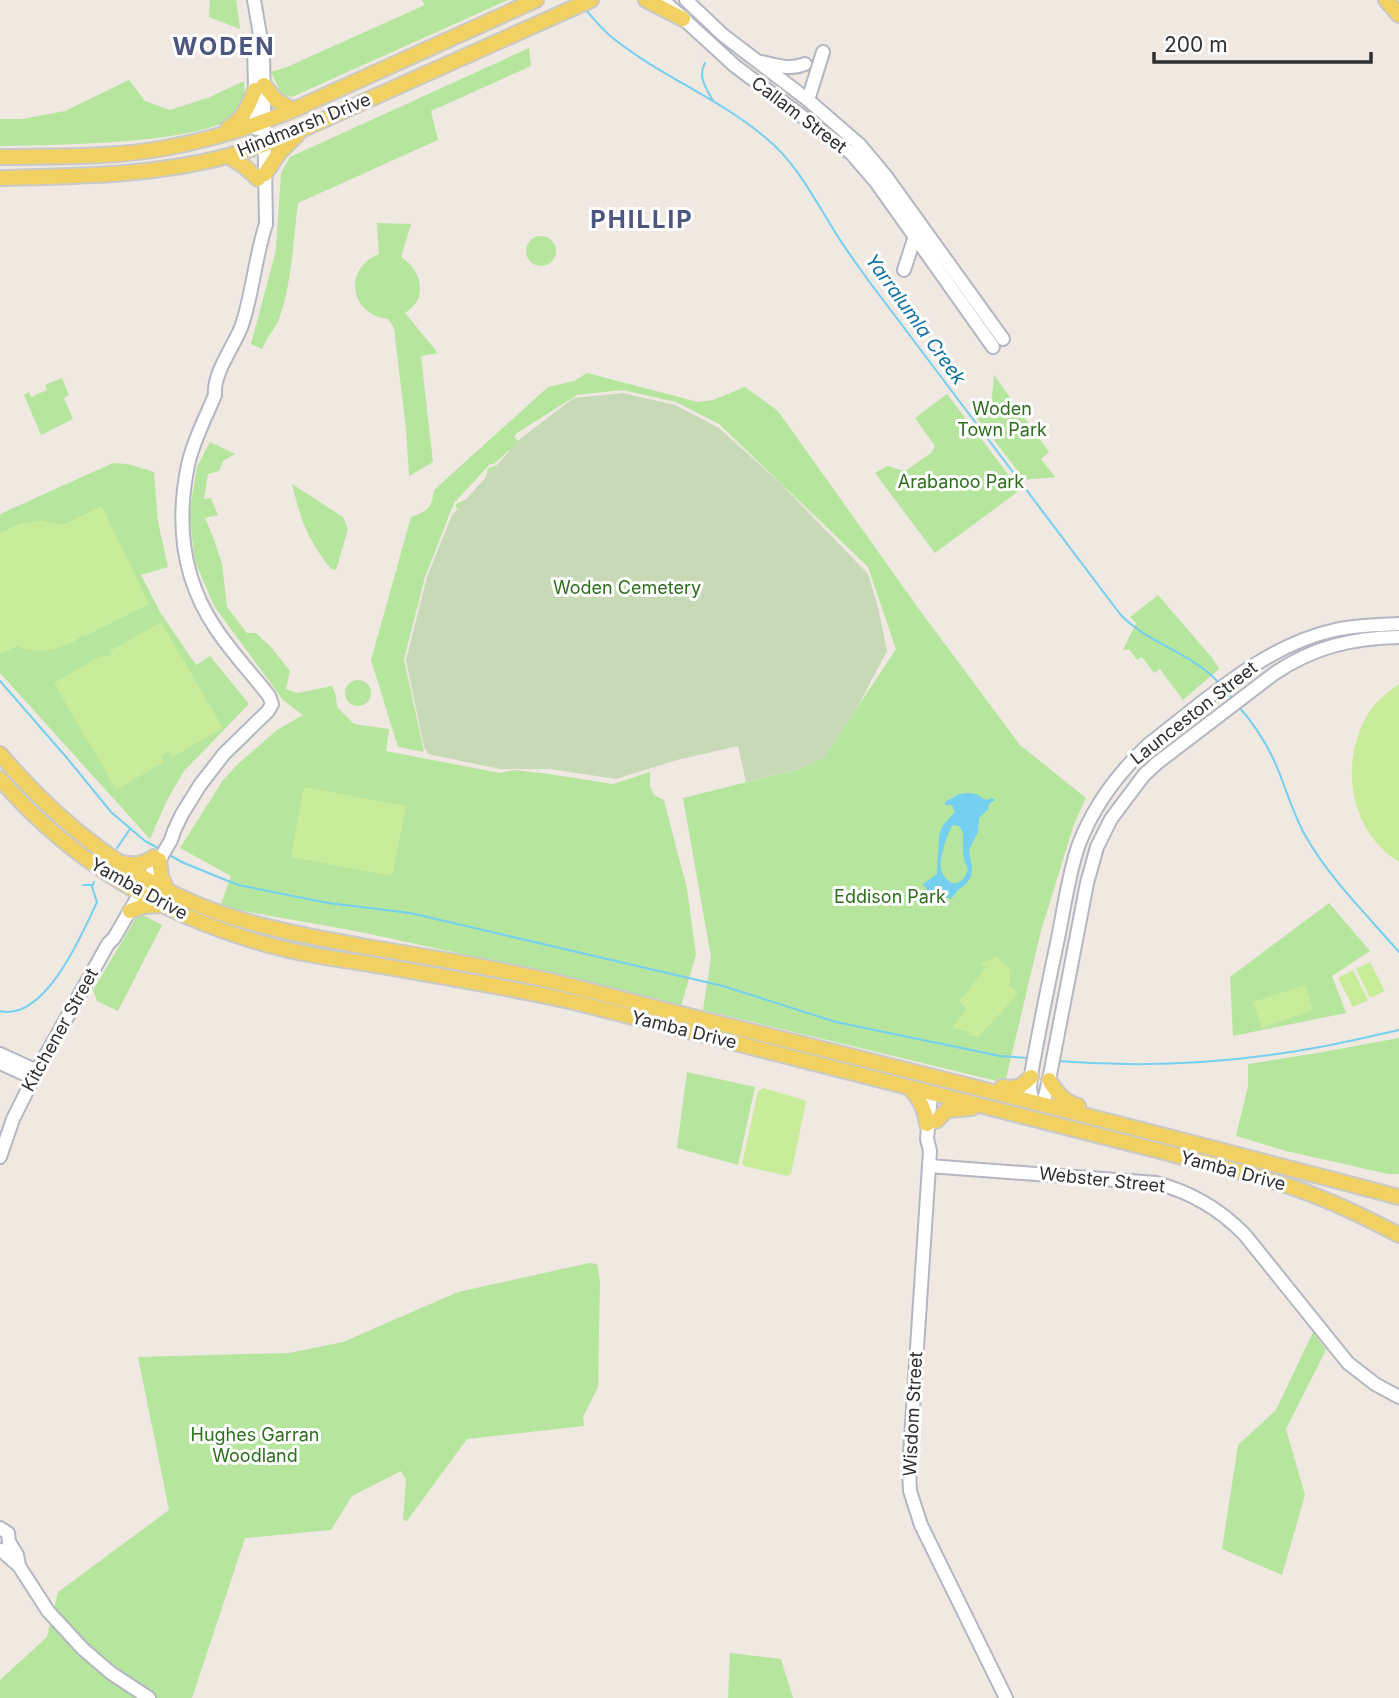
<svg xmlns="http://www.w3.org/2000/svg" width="1399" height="1698" viewBox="0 0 1399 1698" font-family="Inter,sans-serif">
<rect width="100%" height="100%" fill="#efe9e1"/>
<!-- green -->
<path fill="#b6e59e" d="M 210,0 L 236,0 L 240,29 L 209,17 Z
M 422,0 L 508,0 L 292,97 L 281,94 L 271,72 L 287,67 L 425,5 Z
M 529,48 L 531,66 L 431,111 L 438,140 L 298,203 C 293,242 292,282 279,319 C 275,329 267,337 262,349 L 251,344 L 276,250 L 281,173 L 290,157 Z
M 129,80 L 145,101 L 170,110 L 210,97 L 244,81 C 244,92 246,103 239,112 C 213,145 44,145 0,146 L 0,119 L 22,119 L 65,111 Z
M 377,223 L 411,224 L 401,257 C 414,265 423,280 419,296 C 418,303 410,309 405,313 L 438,353 L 421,356 L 433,462 L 409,476 L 406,429 L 394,328 L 388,319 C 349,314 343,268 379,254 Z
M526 251a15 15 0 1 1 30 0a15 15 0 1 1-30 0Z
M 587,373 L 698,402 L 713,400 L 745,387 L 778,411 L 921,612 L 1020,745 L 1086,798 L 1074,824 L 1041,931 L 1005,1083 L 703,1010 L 711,957 L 683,798 L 799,769 L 824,758 L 896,649 L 868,567 L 719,424 L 676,402 L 622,390 L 577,395 L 517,433 L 514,437 L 518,441 L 571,400 L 461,509 L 456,508 L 456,504 L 475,495 L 485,481 L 488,468 L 501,464 L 513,453 L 508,451 L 494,464 L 490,464 L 454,503 L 425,577 L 404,659 L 424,752 L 398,747 L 371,660 L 411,517 C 429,510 431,509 434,490 L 548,387 L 574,381 Z
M 994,375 L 1049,452 L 1041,459 L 1055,477 C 1045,479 1035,478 1025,480 L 972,412 L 992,397 Z
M 62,378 L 69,395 L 64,398 L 73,419 L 41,435 L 24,395 L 29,392 L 31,397 L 47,390 L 45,385 Z
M 947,394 L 1020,490 L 935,553 L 875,473 L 887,466 L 905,471 L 931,453 L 935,446 L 915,418 Z
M 210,442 L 235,454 L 223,461 L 219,471 L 208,474 L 204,499 L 211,498 L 218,515 L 205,518 L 214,539 L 222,564 L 227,607 L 247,633 L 256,633 L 270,646 L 290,671 L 286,689 L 298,693 L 332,686 L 336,696 L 337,707 L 354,724 L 389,729 L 386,751 L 500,773 L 514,770 L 549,774 L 613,784 L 650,772 L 650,786 L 654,795 L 664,800 L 665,804 L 687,889 L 696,955 L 681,1006 L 517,966 L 356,931 L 220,907 L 231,876 L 180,848 L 223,780 L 239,763 L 277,730 L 301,716 L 304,716 L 283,700 L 214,606 L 195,561 L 189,514 L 197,467 Z
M 113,463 L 128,464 L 154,472 L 158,522 L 168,567 L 141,575 L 160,612 L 196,665 L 210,656 L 249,704 L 184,771 L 167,800 L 150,839 L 0,673 L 0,514 Z
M 292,484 L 343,517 L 348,529 L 336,570 L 331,569 C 307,538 301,521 292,484 Z
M 1158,595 L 1213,659 L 1219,669 L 1183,700 L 1160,669 L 1154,673 L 1142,657 L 1137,660 L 1129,649 L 1123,650 L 1136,623 L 1130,617 Z
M345 693a13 13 0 1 1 26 0a13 13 0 1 1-26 0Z
M 1329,903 L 1370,951 L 1332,976 L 1346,1013 L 1233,1036 L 1230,977 Z
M 143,915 L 162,925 L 118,1011 L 97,1001 L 93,990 L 136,918 Z
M 1399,1038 L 1399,1174 L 1388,1174 L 1286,1151 L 1236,1136 L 1248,1086 L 1248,1064 L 1317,1053 Z
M 687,1072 L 755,1087 L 738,1165 L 677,1148 Z
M 589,1263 L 597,1264 L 600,1281 L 598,1387 L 583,1417 L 584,1426 L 467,1439 L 407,1521 L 403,1520 L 406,1480 L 401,1471 L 352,1496 L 331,1530 L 245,1538 L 192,1698 L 0,1698 L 0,1680 L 47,1637 L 58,1592 L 169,1510 L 138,1357 L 289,1353 L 343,1342 L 458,1292 Z
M 1313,1332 L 1326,1350 L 1286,1429 L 1305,1495 L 1282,1575 L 1222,1549 L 1238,1445 L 1276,1410 Z
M 730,1653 L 781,1659 L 793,1698 L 728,1698 Z"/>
<!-- cemetery -->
<path fill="#c8d9b8" d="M 623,393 L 675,405 L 719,428 L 779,482 L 868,574 L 878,607 L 887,651 L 857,708 L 824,758 L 799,769 L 746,782 L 738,746 L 677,760 L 616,779 L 550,769 L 500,769 L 428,754 L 424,747 L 406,660 L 427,577 L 452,515 L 521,438 L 574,398 Z"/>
<!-- pitch -->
<path fill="#c9ec9a" d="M 102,506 L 149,604 L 85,636 L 84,634 C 67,650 38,655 17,646 L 0,654 L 0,533 L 19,524 L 41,520 L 63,525 Z
M 161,622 L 223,728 L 172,757 L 168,751 L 161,757 L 164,762 L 116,790 L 89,742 L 83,735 L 80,728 L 54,683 L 102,655 L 104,657 L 112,655 L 110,651 Z
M 1399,684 L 1399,862 C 1349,831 1339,763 1368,714 C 1376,701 1387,693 1399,684 Z
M 304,787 L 406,806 L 392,876 L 291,857 Z
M 997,957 L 1000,961 L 1009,966 L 1010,986 L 1018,994 L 978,1037 L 968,1035 L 970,1032 L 952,1028 L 967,1009 L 959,1001 L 986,968 L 981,963 Z
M 1370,962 L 1385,991 L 1370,998 L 1356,969 Z
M 1353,970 L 1368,1000 L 1353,1007 L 1338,978 Z
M 1305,985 L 1313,1010 L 1262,1028 L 1253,1002 Z
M 763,1088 L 804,1100 L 806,1102 L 791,1174 L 787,1176 L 744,1166 L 742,1164 L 758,1091 Z"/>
<!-- water -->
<path fill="#75cff0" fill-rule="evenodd" d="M 966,793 L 976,794 L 986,800 L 992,798 L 995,800 L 989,804 L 988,809 L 979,818 L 978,832 L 969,850 L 972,868 L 971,877 L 966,884 L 958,890 L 951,899 L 928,891 L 923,884 L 937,874 C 937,870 939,834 940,832 C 943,823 949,819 955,812 L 952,805 L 945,805 L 945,802 L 959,794 ZM 953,825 L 959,826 C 966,835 962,840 963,851 C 963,858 966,864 968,870 C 967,872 964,879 962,880 C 953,889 943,878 941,869 C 939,859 947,833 953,825 Z"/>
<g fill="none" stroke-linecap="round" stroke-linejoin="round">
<!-- stream -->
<path stroke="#75cff0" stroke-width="2" d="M 585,9 C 594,19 603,31 614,39 C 662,77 720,99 766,138 C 796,163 812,195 832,227 C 843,246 856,263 868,280 L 1120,614 C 1148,644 1191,652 1219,683
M 705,63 C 697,77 707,89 713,101
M 0,681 L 67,758 L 111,812 L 145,841 L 160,849
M 1225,690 L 1233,699
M 1238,706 C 1258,728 1272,752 1282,780 C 1289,798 1295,817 1305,835 C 1329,878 1367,915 1399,952
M 117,848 L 130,829
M 167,854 L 184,863 L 238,885 L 328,903 L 410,913 L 723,986 L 836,1022 L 1000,1056 L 1028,1058
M 83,885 L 92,885
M 0,1011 C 45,1022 82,934 97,902 L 92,887 L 94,882
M 1058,1061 C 1145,1068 1234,1063 1320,1047 C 1347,1042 1373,1036 1399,1030"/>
<!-- secondary casing -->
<g stroke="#b4b7c1" stroke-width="16">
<path id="secondary" d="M 663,0 L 735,66 L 851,153 L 876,182 L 993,347
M 686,0 L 723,35 L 808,100 L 860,145 L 885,175 L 1003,339
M 254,46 L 256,129
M 762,62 C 778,66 790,70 805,64
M 808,100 L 823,52
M 904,270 L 915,236
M 0,1054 L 37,1071
M 0,1063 L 33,1078
M 931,1094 L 927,1139 L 930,1151 L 929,1166 L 909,1469 L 910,1491 L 921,1525 L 1006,1698
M 1032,1101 L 1030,1088 L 1032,1069 C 1040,1026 1048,985 1057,943 C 1064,910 1068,875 1079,844 C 1094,805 1119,772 1149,744 C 1205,701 1265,645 1335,630 C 1356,625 1378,625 1399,624
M 1043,1104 L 1049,1080 L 1087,883 L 1097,847 L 1111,819 L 1144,775 L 1157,763 L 1275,673 C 1314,647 1352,638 1399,637
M 0,1157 L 13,1119 L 37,1071 L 108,944 L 114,938 L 171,840 L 174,831 L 182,814 L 200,785 L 224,754 L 268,711 L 272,704 L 269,696 C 252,674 232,653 216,629 C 182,579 176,523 188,465 C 193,441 206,417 215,395 C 213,372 235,345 242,325 C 253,292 255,257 266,224 L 263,52 L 254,0
M 929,1166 L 1156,1183 C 1191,1192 1220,1209 1245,1235 L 1348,1363 L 1375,1384 L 1399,1397
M 0,1528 L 8,1533 L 9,1542 L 17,1555 L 19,1566
M 1,1550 L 19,1566 L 48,1611 L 83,1649 L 111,1673 L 149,1698"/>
</g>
<!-- primary casing -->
<g stroke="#c9c9c9" stroke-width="18">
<path id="primary" d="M 646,0 L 683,19
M 1386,0 L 1399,15
M 264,85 L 276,100 L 293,110
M 228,128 C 244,119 248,106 255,90
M 228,156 L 244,166 L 258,179
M 0,157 C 55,156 111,158 165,148 C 209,140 252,127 293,110 L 536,0
M 265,174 L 279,153 L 297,135
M 0,178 C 77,176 153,176 228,156 C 281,142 331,116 381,94 C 451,62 521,31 591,0
M 0,754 C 54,818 122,874 201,906 C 254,927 311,937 367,947 C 429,957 490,967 551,981 C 597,992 643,1005 689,1016 C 926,1074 1163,1135 1399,1197
M 0,779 C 70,860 159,914 262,943 C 299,954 338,959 376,965 C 441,976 506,987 570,1001 L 1168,1153 C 1212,1165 1257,1175 1300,1190 C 1334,1202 1367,1218 1399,1235
M 159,860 L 161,876 L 167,890
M 123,863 C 136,866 143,864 154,857
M 130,911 L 144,906 L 161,905
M 1049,1080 C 1057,1093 1064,1102 1078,1106
M 1002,1087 C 1016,1089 1021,1087 1031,1077
M 910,1088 C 920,1099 925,1109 927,1124
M 936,1121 L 947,1110 L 972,1108"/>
</g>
<!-- secondary -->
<use href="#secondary" stroke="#fff" stroke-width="12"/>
<!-- primary -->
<use href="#primary" stroke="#f2d163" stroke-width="14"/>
</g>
<g text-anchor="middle" stroke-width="6" stroke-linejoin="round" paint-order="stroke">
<!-- street labels -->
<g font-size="18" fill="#2e2e2e" stroke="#fff">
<text transform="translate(799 115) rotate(37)" y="6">Callam Street</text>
<text transform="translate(304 125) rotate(-22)" y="6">Hindmarsh Drive</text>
<text transform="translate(1194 713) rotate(-38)" y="6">Launceston Street</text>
<text transform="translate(139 889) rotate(29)" y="6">Yamba Drive</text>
<text transform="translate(60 1030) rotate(-61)" y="6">Kitchener Street</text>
<text transform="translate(684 1030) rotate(14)" y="6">Yamba Drive</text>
<text transform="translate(1233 1171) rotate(15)" y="6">Yamba Drive</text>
<text transform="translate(1102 1180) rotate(6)" y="6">Webster Street</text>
<text transform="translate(913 1414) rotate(-87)" y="6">Wisdom Street</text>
</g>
<!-- park labels -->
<g font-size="18" fill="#2c6e1b" stroke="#fff">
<text x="1002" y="415">Woden<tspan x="1002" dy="21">Town Park</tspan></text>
<text x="961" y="488">Arabanoo Park</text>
<text x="627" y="594">Woden Cemetery</text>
<text x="890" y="903">Eddison Park</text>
<text x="255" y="1441">Hughes Garran<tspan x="255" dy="21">Woodland</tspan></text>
</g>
<!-- water labels -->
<g font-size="19" font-style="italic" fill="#0d6fa3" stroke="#fff">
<text transform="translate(916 319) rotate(54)" y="7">Yarralumla Creek</text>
</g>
<!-- district labels -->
<g font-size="24" font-weight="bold" letter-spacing="2" fill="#4d5680" stroke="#fff">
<text x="224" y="55">WODEN</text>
<text x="642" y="228">PHILLIP</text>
</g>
</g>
<!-- scale -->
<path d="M1154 52v10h217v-10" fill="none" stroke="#2e2e2e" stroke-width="3.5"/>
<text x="1164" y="52" font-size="21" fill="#2e2e2e" stroke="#ffffff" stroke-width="5" paint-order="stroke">200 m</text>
</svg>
